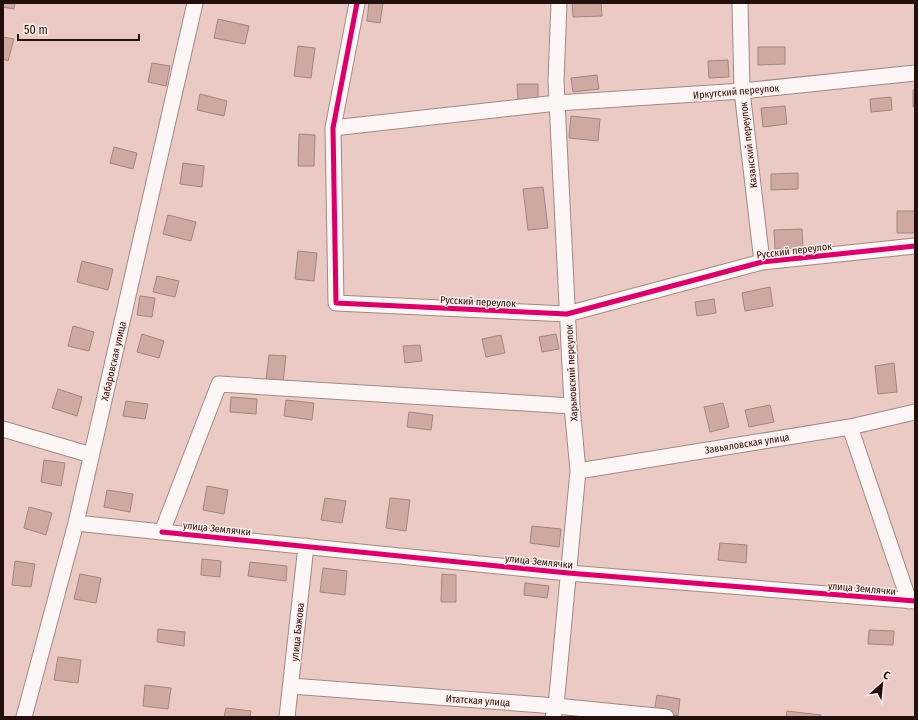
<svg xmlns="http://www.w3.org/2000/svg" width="918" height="720" viewBox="0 0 918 720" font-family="'Fira Sans Condensed',sans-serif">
<rect width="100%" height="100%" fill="#ebcac5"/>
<!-- building -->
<path fill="#cfa8a2" stroke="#9f8682" d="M 3,3 L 15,3 L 14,9 L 3,7 Z
M 369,3 L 383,3 L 380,23 L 367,21 Z
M 572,3 L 601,3 L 602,16 L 573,17 Z
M 218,19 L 249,26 L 245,44 L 214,38 Z
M 3,37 L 14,39 L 8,61 L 3,59 Z
M 298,46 L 315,48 L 311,78 L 294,76 Z
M 758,47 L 785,47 L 785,64 L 758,65 Z
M 728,60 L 729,77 L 709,78 L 708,61 Z
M 152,63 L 170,66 L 166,86 L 148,82 Z
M 597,75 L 599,89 L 573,92 L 571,78 Z
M 517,84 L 538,84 L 538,100 L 518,101 Z
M 913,90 L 915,90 L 915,107 L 913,107 Z
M 200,94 L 227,101 L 224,116 L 197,110 Z
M 891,97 L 892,110 L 871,112 L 870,99 Z
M 785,106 L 787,124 L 763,127 L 761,108 Z
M 571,116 L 600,119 L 598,141 L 569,138 Z
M 299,134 L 315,135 L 314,166 L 298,166 Z
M 114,147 L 137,153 L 133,169 L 110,163 Z
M 183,163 L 204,166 L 202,187 L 180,184 Z
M 798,173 L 798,189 L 771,190 L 771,174 Z
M 543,187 L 548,228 L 528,230 L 523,189 Z
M 897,211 L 915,211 L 915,233 L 897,233 Z
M 168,215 L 196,222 L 191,241 L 163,234 Z
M 802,229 L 803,248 L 775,249 L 774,230 Z
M 298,251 L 317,253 L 314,281 L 295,279 Z
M 82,261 L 113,269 L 108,290 L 77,282 Z
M 157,276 L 179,281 L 175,297 L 153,292 Z
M 770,287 L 773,306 L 745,311 L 742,293 Z
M 140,296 L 155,298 L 152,317 L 137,315 Z
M 714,299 L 716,313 L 697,316 L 695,302 Z
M 73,326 L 94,332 L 89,351 L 68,346 Z
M 142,334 L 164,341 L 159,358 L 137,352 Z
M 556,334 L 559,349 L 542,352 L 539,337 Z
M 501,335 L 505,353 L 486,357 L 482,339 Z
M 420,345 L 422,361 L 405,363 L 403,346 Z
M 269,355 L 286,356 L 283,382 L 266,380 Z
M 894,363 L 897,392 L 878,394 L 875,366 Z
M 58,389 L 82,397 L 77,416 L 52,408 Z
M 231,397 L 257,399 L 256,414 L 230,412 Z
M 286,400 L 314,403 L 312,420 L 284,416 Z
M 126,401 L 148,404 L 145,419 L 123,416 Z
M 723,403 L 729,427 L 710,432 L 704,407 Z
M 770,405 L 774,422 L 749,427 L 745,410 Z
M 409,412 L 433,415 L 431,430 L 407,427 Z
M 44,460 L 65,463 L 61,486 L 41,482 Z
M 207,486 L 228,490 L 224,514 L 203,510 Z
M 107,490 L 133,494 L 130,512 L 104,507 Z
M 325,498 L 346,501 L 342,523 L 321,520 Z
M 390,498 L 410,500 L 406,531 L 386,528 Z
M 29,507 L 52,513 L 46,535 L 24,528 Z
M 532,526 L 561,529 L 559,547 L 530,543 Z
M 720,543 L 747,545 L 746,563 L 718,560 Z
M 202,559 L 221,561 L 220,577 L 201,575 Z
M 15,561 L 35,564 L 31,587 L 12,585 Z
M 250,562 L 287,566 L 286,581 L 248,576 Z
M 323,568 L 347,571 L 345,595 L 320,592 Z
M 80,574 L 101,578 L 96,603 L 74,599 Z
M 442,574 L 456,575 L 456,602 L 441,602 Z
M 525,583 L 549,586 L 547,598 L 524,595 Z
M 158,629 L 185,632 L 184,646 L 157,642 Z
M 869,630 L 894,631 L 893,645 L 868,644 Z
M 58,657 L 81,660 L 78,683 L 54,680 Z
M 145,685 L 171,688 L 168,709 L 143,706 Z
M 657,695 L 680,699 L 678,716 L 654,712 Z
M 226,708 L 251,711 L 250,717 L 224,717 Z
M 787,711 L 821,715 L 821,717 L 786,717 Z"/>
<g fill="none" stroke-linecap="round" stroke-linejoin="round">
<!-- street casing -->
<g stroke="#a18985" stroke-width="17">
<path id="street" d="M 357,3 L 333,128 L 336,303 L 567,314 L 762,262 L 915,246
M 740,3 L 742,91 L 762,262
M 333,128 L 557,103 L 742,91 L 915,73
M 850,427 L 909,601
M 3,429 L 91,455
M 578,471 L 850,427 L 915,412
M 76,523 L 162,532 L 219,384 L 572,406
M 162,532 L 568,573 L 915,601
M 291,686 L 556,706 L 666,717
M 24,717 L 76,523 L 195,3
M 287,717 L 306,546
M 553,717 L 556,706 L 578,471 L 572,406 L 556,81 L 559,3"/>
</g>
<!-- street -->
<use href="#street" stroke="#fcf7f6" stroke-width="15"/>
<!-- cycleway casing -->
<g stroke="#feece8" stroke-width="8">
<path id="cycleway" d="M 357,3 L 333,128 L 336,303 L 567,314 L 762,262 L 915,246
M 162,532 L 568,573 L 915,601"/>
</g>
<!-- cycleway -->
<use href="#cycleway" stroke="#d6006c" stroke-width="5"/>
</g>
<g text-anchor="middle" stroke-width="3" stroke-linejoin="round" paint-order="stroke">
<!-- street labels -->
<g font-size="10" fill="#230f0c" stroke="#feece8">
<text transform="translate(736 91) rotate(-5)" y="4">Иркутский переулок</text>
<text transform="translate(748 145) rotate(-97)" y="4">Казанский переулок</text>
<text transform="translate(794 250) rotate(-7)" y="4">Русский переулок</text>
<text transform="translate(478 301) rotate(3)" y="4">Русский переулок</text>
<text transform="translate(113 361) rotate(-77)" y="4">Хабаровская улица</text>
<text transform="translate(571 373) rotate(-93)" y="4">Харьковский переулок</text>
<text transform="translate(747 443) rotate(-9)" y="4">Завьяловская улица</text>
<text transform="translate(217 528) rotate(6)" y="4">улица Землячки</text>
<text transform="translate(539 561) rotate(6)" y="4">улица Землячки</text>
<text transform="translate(862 588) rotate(5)" y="4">улица Землячки</text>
<text transform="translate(297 632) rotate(-84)" y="4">улица Бажова</text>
<text transform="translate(478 700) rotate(4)" y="4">Итатская улица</text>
</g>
</g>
<!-- border -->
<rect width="918" height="720" fill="none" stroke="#230f0c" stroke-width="8"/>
<!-- north arrow -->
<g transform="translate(882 684) rotate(27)" stroke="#feece8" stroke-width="3" paint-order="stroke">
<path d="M0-3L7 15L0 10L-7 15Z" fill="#230f0c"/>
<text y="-6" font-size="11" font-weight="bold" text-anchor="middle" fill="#230f0c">С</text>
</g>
<!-- scale -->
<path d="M18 34v6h121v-6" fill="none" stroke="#230f0c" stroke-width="2"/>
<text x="24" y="34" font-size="12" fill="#230f0c" stroke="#feece8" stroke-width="3" paint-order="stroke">50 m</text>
</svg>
